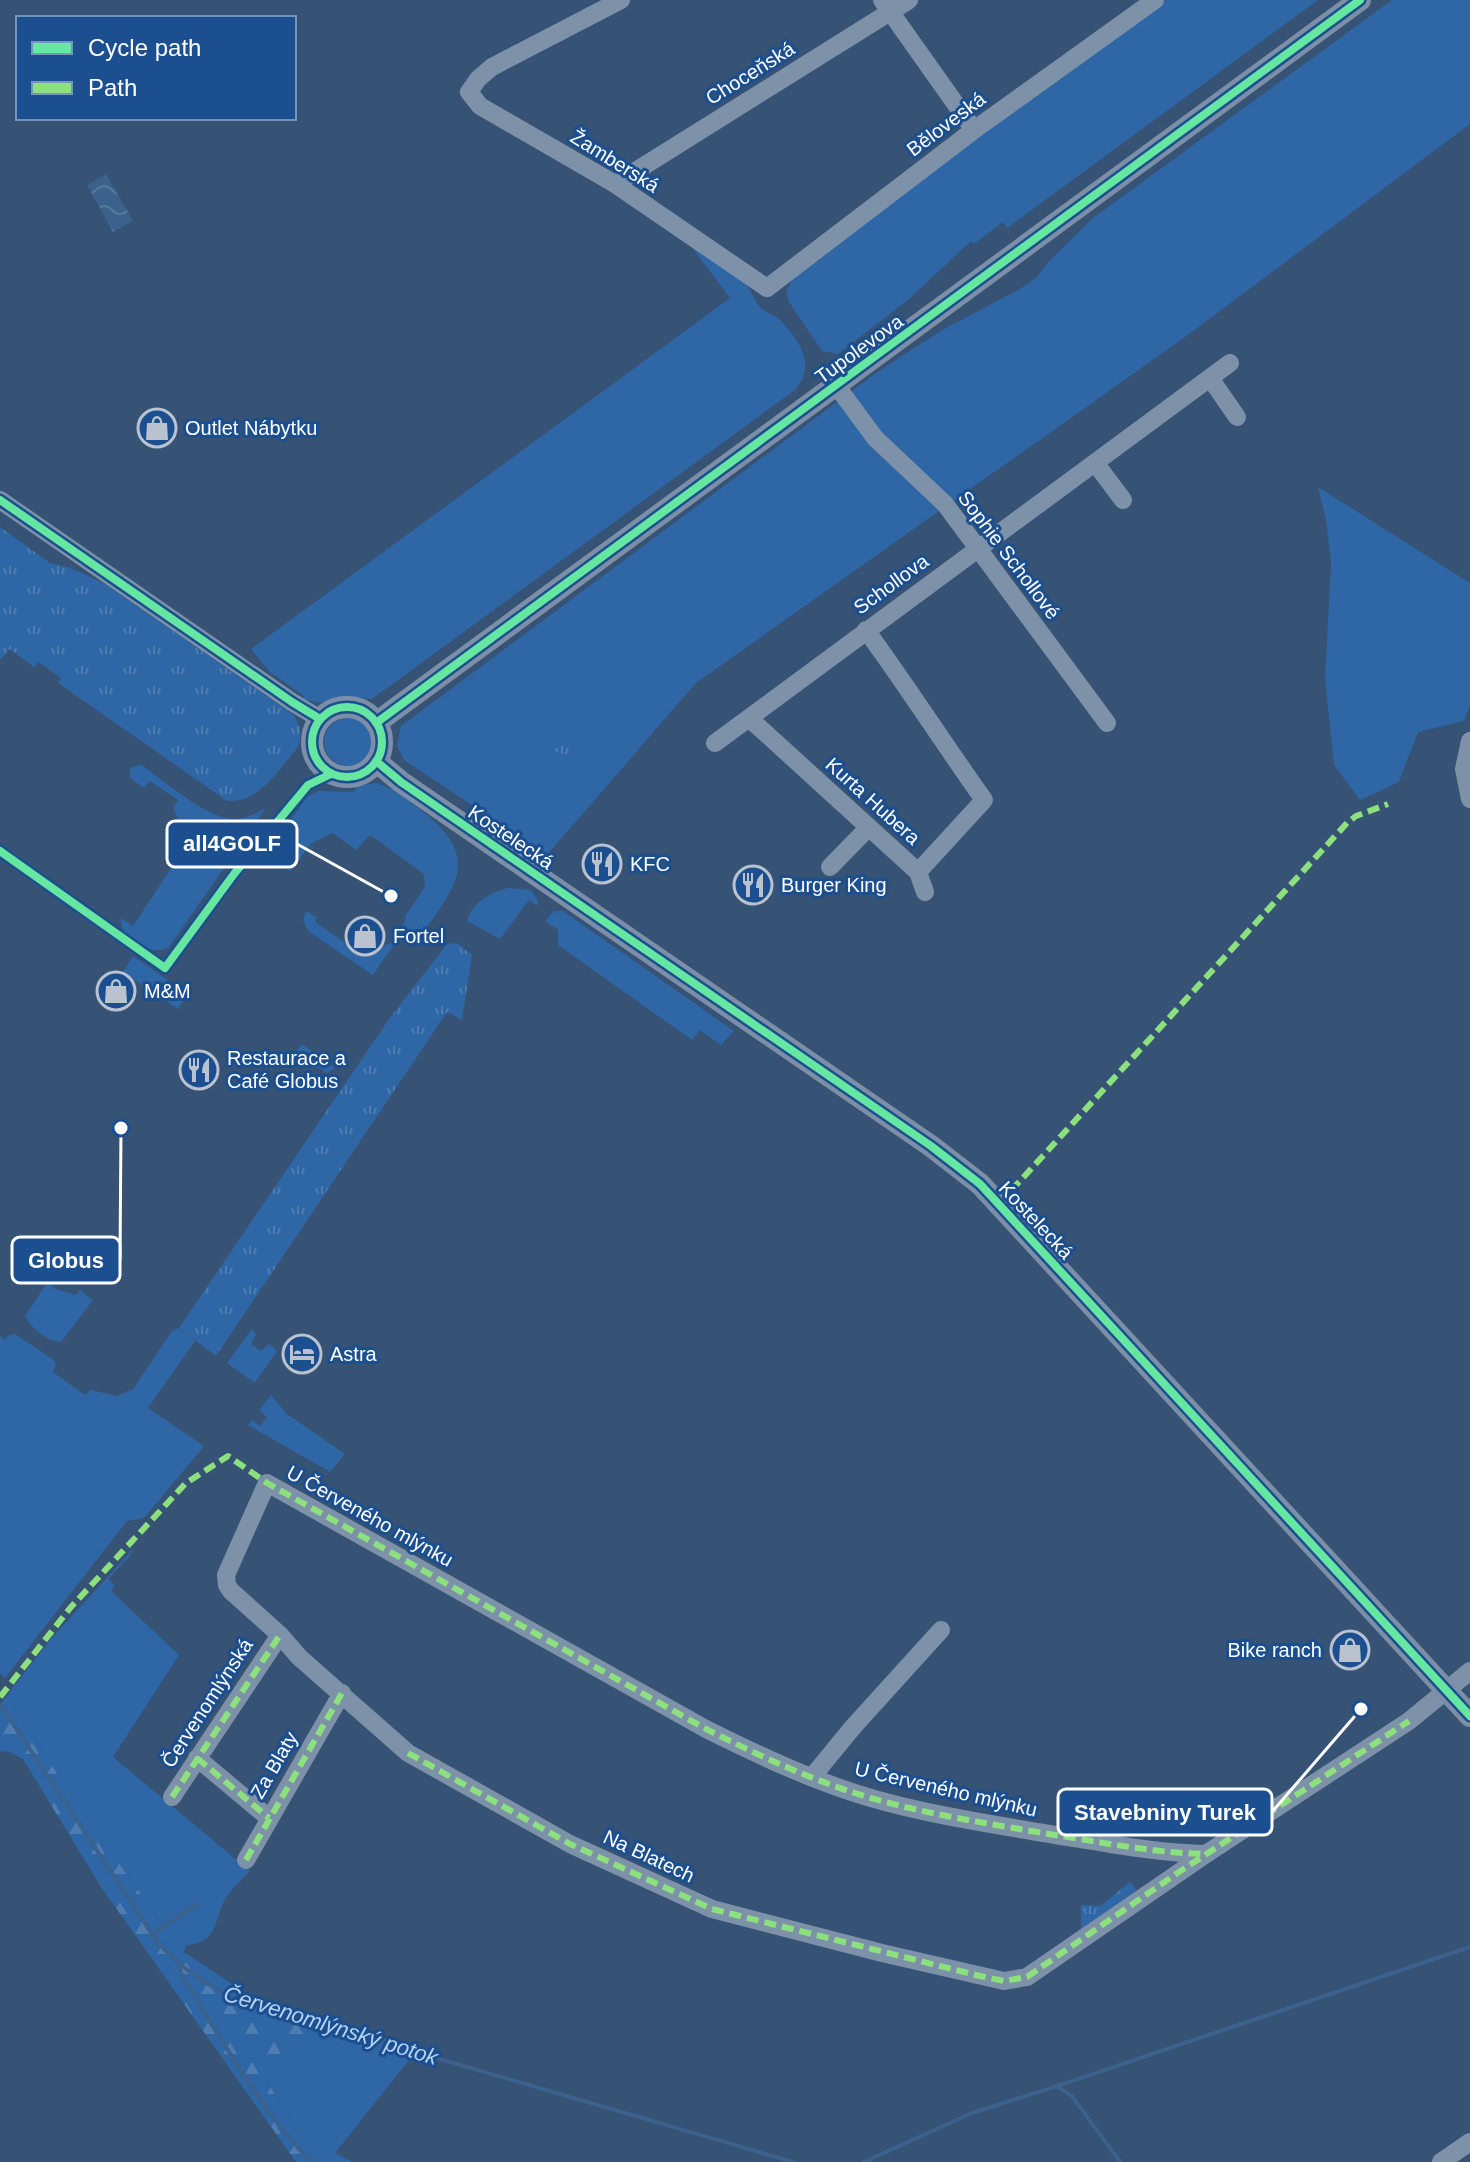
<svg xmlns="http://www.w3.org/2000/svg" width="1470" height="2162" viewBox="0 0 1470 2162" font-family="Helvetica,sans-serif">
<defs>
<pattern id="forest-firs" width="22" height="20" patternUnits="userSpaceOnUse" patternTransform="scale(2)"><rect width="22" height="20" fill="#2f66a5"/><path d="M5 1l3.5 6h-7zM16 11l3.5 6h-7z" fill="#4e7db2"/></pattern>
<pattern id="park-tufts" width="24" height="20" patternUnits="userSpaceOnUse" patternTransform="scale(2)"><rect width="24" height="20" fill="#2f66a5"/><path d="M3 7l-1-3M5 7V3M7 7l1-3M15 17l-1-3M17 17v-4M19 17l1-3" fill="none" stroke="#4e7db2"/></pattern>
<pattern id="water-waves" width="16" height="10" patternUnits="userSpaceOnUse" patternTransform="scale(2)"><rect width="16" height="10" fill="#3b618d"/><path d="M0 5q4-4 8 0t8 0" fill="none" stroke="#58799e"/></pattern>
</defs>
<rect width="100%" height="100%" fill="#365274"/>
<!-- grass -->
<path fill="#2f66a5" d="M 1165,0 L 1318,0 L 1007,228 L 1003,222 L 974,244 L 971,241 L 908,300 L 838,354 L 822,351 L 789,302 L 786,292 L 796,272 Z
M 1392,0 L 1470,0 L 1470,124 L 1181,340 L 696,683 L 547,855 L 404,760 L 397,746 L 401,726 L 876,373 L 942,330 L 1020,289 L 1038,276 L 1047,263 L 1093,218 Z
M 687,241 C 705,253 729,265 744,280 C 750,287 753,299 760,307 C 765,313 775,314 780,320 C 800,341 817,365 795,390 L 372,699 L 339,697 L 321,703 L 303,699 L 304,696 L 270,672 L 251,649 L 730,298 Z
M 1318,487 L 1470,583 L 1470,705 L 1464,721 L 1418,732 L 1399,782 L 1360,800 L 1334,765 L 1325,679 L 1331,562 L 1326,520 Z
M324 742a24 24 0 1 1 48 0a24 24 0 1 1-48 0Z
M 140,764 C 164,780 208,821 237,819 C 247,818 256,813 266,808 L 169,947 C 153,958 118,938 121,918 L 133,926 L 185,847 L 175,840 C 180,827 180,820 173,808 L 178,800 L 150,781 L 144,788 L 130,778 L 130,768 Z
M 376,783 C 395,788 408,800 423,812 C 483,859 455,887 420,937 L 403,925 L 407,913 L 425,887 L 424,874 L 370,835 L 356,850 L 333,833 L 312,843 L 290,871 L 266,853 L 307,797 L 319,791 L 354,792 L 357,786 Z
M 507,888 L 531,890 L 538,901 L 537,906 L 529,900 L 500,939 L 467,921 C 472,902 490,893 507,888 Z
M 306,911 L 317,917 L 315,922 L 360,953 L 370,940 L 381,947 L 391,943 L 394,945 L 373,975 L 308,931 L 303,920 Z
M 554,911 L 563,911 L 734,1031 L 721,1045 L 700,1030 L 692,1040 L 558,945 L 558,930 L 545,921 Z
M 133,956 L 188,994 L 178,1009 L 123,972 Z
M 302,1044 L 335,1068 L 327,1073 L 295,1053 Z
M 47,1283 L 56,1289 L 76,1295 L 80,1290 L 93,1300 L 61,1342 C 48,1342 30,1327 25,1316 Z
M 179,1328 L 195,1341 L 148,1408 L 204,1446 L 144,1518 L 127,1521 L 5,1678 L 0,1673 L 0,1336 L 5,1340 L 9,1335 L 15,1334 L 54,1360 L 56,1365 L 53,1372 L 85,1395 L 91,1390 L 117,1396 L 133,1389 L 172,1331 Z
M 252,1329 L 256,1334 L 251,1344 L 261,1351 L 269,1344 L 277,1351 L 255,1383 L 227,1363 Z
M 271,1395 L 287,1414 L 345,1454 L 330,1472 L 248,1425 L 252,1420 L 260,1426 L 267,1417 L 259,1410 Z
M 134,1548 L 129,1557 L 108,1579 L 115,1585 L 111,1591 L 179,1655 L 113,1757 L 250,1871 C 242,1880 230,1890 224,1901 C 213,1926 218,1940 186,1946 L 179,1965 L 148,1927 L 158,1918 L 80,1809 L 7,1695 L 50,1640 Z
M 320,2019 L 423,2049 L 409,2060 L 335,2153 L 323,2158 C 297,2138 281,2104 265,2076 Z"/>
<!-- forest -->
<path fill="url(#forest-firs)" d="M 7,1695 L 80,1809 L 158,1918 L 148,1927 L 178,1964 L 184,1952 L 256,2000 L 320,2019 L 265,2077 C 281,2104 297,2139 323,2158 L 335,2153 L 353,2162 L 296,2162 L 101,1887 L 23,1759 L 9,1752 L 0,1751 L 0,1705 Z"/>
<!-- park -->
<path fill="url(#park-tufts)" d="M 0,527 L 50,563 L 71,568 L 105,584 L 290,712 C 300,721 303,733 298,746 C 296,751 290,756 287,761 C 271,780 254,803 227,801 L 58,683 L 61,678 L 38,662 L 34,667 L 10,649 L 0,660 Z
M 564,723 C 584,728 589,743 579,761 L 555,751 L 541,741 L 552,726 Z
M 457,943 L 472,955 L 462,1020 L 447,1012 L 216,1356 L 179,1328 L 389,1019 L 447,944 Z
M 1130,1882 L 1137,1890 L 1081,1930 L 1081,1905 L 1100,1906 Z"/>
<!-- water -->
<path fill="url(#water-waves)" d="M 106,174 L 133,221 L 113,232 L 87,185 Z"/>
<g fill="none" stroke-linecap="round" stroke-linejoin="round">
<!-- stream -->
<path stroke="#3b618d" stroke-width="4" d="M 0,1704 L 159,1944 C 183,1970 208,1986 241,2001 L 793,2162
M 153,1933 L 198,1904
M 179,1966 L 182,1976 C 222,2039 259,2108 311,2162
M 1057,2086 L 1470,1947
M 864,2162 L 972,2113 L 1057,2086 L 1072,2096 L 1120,2162"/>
<!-- minor -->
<path stroke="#7d92a8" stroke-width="18" d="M 621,0 L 492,67 L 478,79 L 469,92 L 480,106 L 615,184 L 767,288 L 974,130 L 1155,0
M 882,0 L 974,130
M 615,184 L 909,0
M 1210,378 L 1237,417
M 836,385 L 875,438 L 945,504 L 1107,723
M 1096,464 L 1123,500
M 0,500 L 292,702 L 320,719
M 866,630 C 907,686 944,744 984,800 L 918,872
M 750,719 L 918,872 L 925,892
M 1470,741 L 1464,769 L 1470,799
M 715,743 L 1230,363
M 830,867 L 868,828
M 197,1758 L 269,1818
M 812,1777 L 853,1727 L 941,1630
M 172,1797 L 280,1635
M 1206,1854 C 1155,1853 1106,1843 1055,1835 C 980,1822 900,1811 829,1784 C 787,1769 746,1749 706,1729 L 267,1483 L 226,1575 L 227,1585 L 231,1591 L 280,1635 L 299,1657 L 408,1753 L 570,1844 L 712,1909 L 882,1953 L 1004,1981 L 1027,1977 L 1206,1854 L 1409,1721 L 1470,1671
M 246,1860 L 342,1693
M 1441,2162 L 1470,2142"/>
<!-- major -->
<path stroke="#7d8ea7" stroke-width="22" d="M312 742a35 35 0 1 1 70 0a35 35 0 1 1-70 0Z
M 376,723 L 1360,0
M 376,761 L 401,782 L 931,1146 L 980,1184 L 1470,1716"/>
<!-- quiet -->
<path stroke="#8de07e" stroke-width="6" stroke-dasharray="12 6" stroke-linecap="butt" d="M 999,1204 L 1347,823 L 1356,816 L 1388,804
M 0,1697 L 71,1607 L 186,1483 L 228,1456 L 267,1483 L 706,1729 C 746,1749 787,1769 829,1784 C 900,1811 980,1822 1055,1835 C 1106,1843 1155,1853 1206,1854
M 408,1753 L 570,1844 L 712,1909 L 980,1976 L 1004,1981 L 1027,1977 L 1179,1872 L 1409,1721
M 197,1758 L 269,1818
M 172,1797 L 280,1635
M 246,1860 L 342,1693"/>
<!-- cycleway casing -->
<g stroke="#1b4f8f" stroke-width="13">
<path id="cycleway" d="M 0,500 L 292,702 L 320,719
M312 742a35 35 0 1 1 70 0a35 35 0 1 1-70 0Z
M 376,723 L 1360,0
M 376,761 L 401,782 L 931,1146 L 980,1184 L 1470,1716
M 0,851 L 165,968 L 234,874 L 308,785 L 331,774"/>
</g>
<!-- cycleway -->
<use href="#cycleway" stroke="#66e7a1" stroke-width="8"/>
</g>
<!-- icons -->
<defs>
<g id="shop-ring" transform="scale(2)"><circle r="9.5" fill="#1b4f8f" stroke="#b9c2ce" stroke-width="1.5"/><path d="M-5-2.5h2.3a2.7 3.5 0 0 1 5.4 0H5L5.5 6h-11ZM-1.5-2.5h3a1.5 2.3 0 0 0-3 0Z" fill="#b9c2ce"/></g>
<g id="restaurant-ring" transform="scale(2)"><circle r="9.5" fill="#1b4f8f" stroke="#b9c2ce" stroke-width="1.5"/><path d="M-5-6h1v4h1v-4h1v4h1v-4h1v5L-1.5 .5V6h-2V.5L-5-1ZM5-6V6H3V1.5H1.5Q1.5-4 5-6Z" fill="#b9c2ce"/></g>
<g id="hotel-ring" transform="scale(2)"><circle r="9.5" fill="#1b4f8f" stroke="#b9c2ce" stroke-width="1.5"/><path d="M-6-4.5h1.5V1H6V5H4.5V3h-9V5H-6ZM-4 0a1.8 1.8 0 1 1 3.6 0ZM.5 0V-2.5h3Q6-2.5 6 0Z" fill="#b9c2ce"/></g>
</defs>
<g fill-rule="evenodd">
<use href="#shop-ring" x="157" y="428"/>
<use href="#restaurant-ring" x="602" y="864"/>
<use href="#restaurant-ring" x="753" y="885"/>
<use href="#shop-ring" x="365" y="936"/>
<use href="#shop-ring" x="116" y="991"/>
<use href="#restaurant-ring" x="199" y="1070"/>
<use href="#hotel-ring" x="302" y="1354"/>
<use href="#shop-ring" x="1350" y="1650"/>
</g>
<g text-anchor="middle" stroke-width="6" stroke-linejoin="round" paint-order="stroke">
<!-- street labels -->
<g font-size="20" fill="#fff" stroke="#1b4f8f">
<text transform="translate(750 73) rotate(-32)" y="7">Choceňská</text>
<text transform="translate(946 124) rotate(-37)" y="7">Běloveská</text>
<text transform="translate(615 161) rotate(32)" y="7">Žamberská</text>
<text transform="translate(859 349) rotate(-36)" y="7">Tupolevova</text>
<text transform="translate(1009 555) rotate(53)" y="7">Sophie Schollové</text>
<text transform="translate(891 584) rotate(-36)" y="7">Schollova</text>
<text transform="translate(873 801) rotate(42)" y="7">Kurta Hubera</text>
<text transform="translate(511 837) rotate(34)" y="7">Kostelecká</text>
<text transform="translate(1036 1220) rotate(47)" y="7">Kostelecká</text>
<text transform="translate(370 1516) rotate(29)" y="7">U Červeného mlýnku</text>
<text transform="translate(207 1703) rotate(-57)" y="7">Červenomlýnská</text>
<text transform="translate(274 1765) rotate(-60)" y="7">Za Blaty</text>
<text transform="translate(946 1789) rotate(13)" y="7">U Červeného mlýnku</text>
<text transform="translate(649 1856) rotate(25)" y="7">Na Blatech</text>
</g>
<!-- poi labels -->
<g font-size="20" fill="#fff" stroke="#1b4f8f" text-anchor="start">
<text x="185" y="435">Outlet Nábytku</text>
<text x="630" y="871">KFC</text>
<text x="781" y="892">Burger King</text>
<text x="393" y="943">Fortel</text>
<text x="144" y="998">M&amp;M</text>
<text x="227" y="1065">Restaurace a<tspan x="227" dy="23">Café Globus</tspan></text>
<text x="330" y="1361">Astra</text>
<text x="1322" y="1657" text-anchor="end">Bike ranch</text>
</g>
<!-- water labels -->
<g font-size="22" font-style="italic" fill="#b5d3f5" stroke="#1b4f8f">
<text transform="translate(331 2025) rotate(17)" y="8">Červenomlýnský potok</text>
</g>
</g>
<!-- callouts -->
<path fill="none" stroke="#fff" stroke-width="3" d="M391 896L297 844M121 1128L120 1260M1361 1709L1272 1812"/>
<g fill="#fff" stroke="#1b4f8f" stroke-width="3">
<circle cx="391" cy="896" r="8"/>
<circle cx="121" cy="1128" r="8"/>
<circle cx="1361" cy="1709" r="8"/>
</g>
<g fill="#1b4f8f" stroke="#fff" stroke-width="3">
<rect x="167" y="821" width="130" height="46" rx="8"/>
<rect x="12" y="1237" width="108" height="46" rx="8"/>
<rect x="1058" y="1789" width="214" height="46" rx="8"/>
</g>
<g font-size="22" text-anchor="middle" font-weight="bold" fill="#fff">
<text x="232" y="851">all4GOLF</text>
<text x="66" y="1268">Globus</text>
<text x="1165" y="1820">Stavebniny Turek</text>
</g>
<!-- legend -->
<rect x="16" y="16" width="280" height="104" fill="#1b4f8f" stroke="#7695bc" stroke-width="2"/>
<rect x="32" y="42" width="40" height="12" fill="#66e7a1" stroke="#7695bc" stroke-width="2"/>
<text x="88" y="56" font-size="24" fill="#ffffff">Cycle path</text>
<rect x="32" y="82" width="40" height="12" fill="#8de07e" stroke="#7695bc" stroke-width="2"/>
<text x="88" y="96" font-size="24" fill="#ffffff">Path</text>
</svg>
